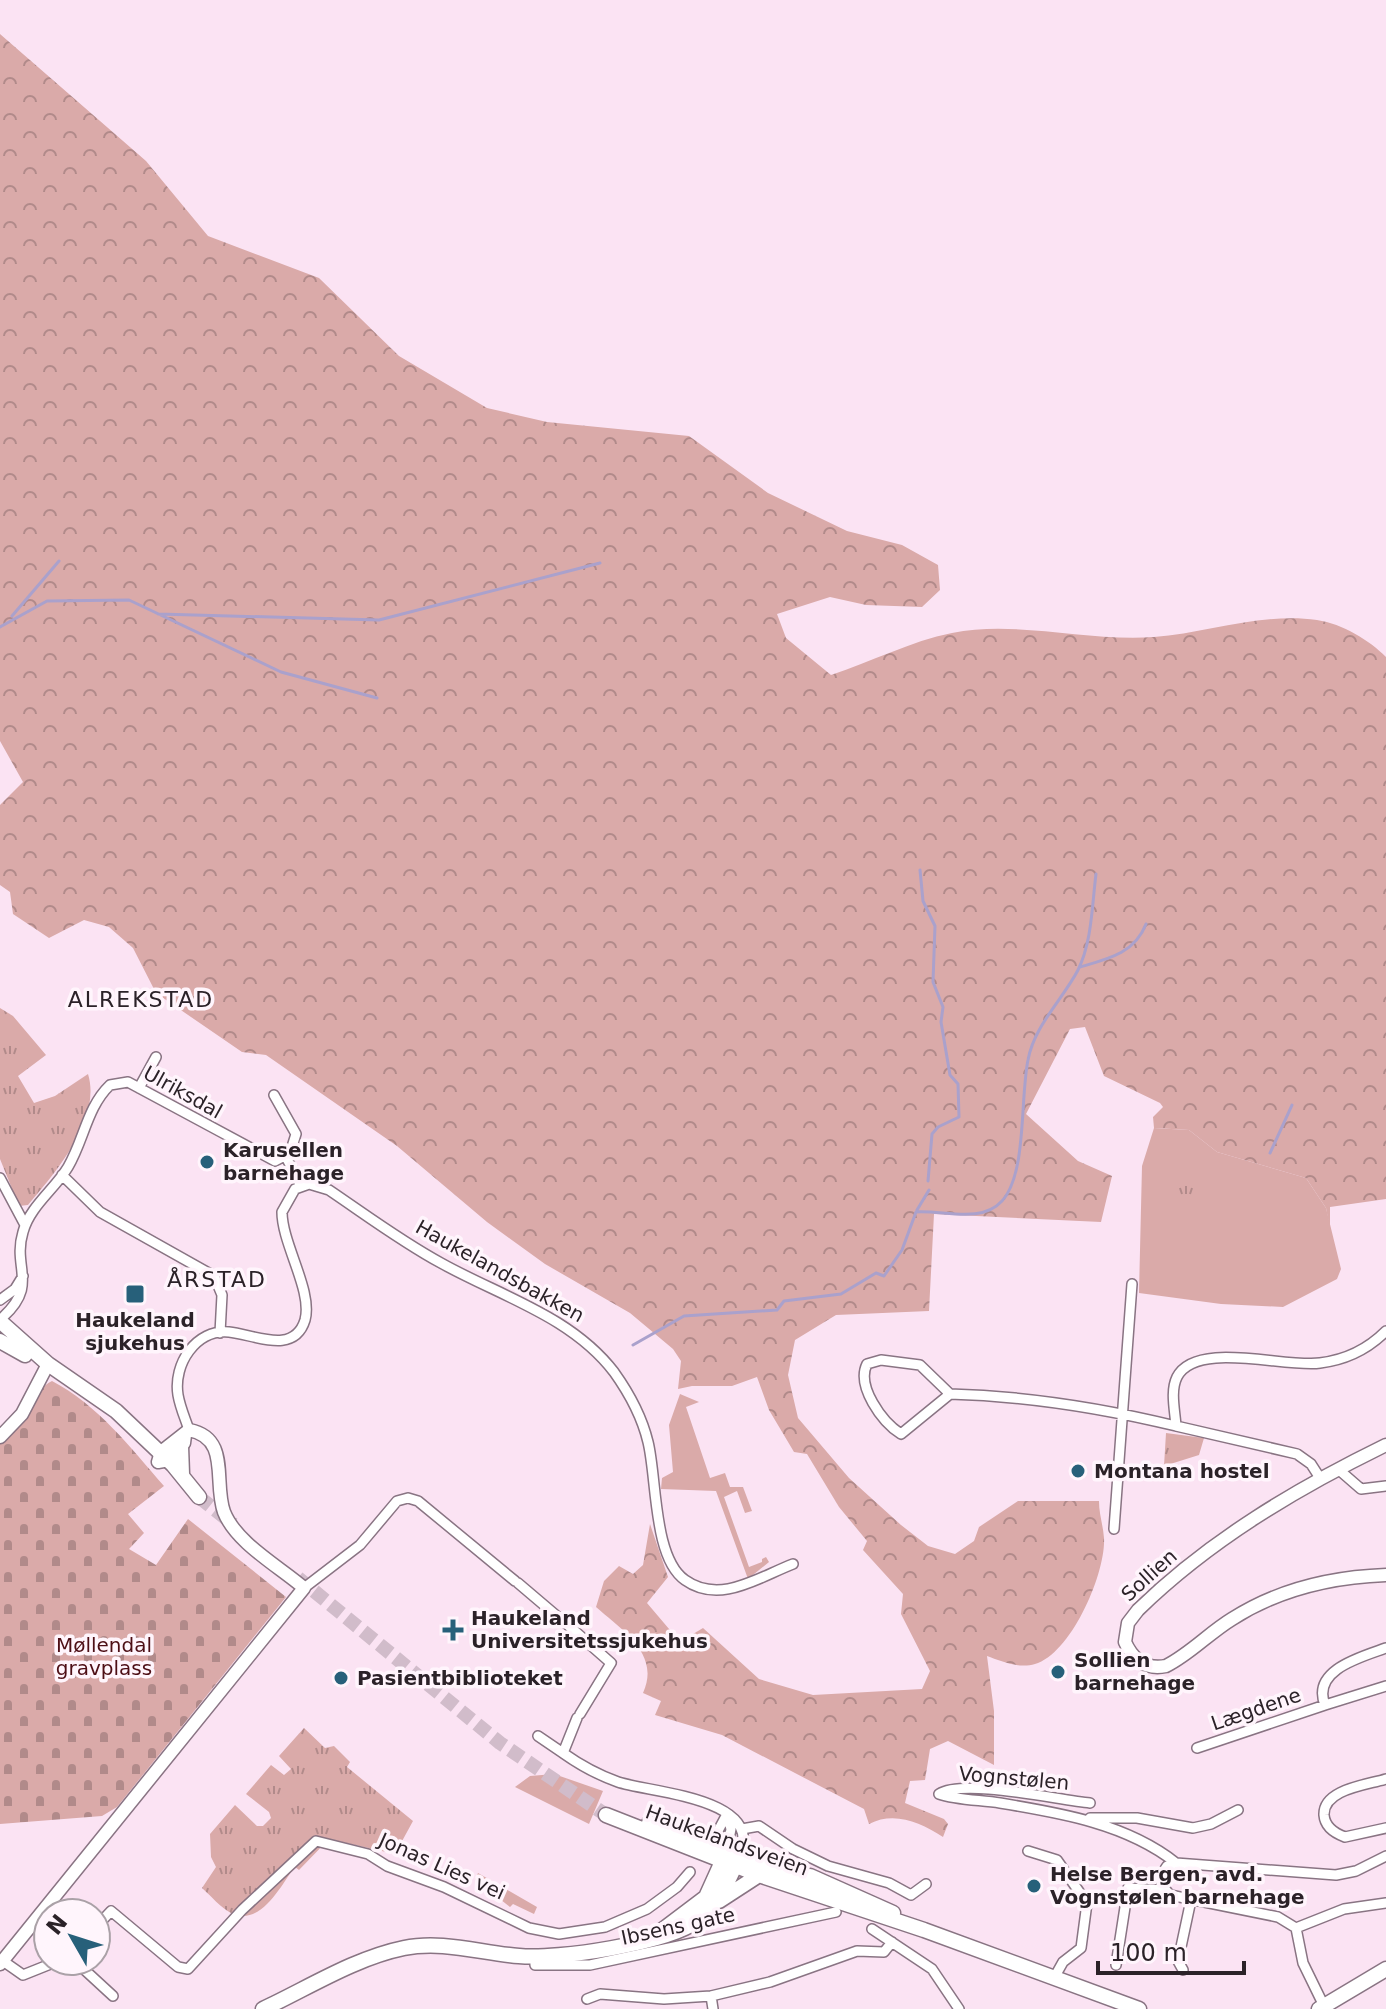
<svg xmlns="http://www.w3.org/2000/svg" width="1386" height="2009" viewBox="0 0 1386 2009" font-family="'DejaVu Sans',sans-serif">
<defs>
<pattern id="forest-crowns" width="20" height="18" patternUnits="userSpaceOnUse" patternTransform="scale(2)"><rect width="20" height="18" fill="#daaaa9"/><path d="M2 6a3 3 0 1 1 6 0M12 15a3 3 0 1 1 6 0" fill="none" stroke="#b18a8a"/></pattern>
<pattern id="cemetery-stones" width="16" height="16" patternUnits="userSpaceOnUse" patternTransform="scale(2)"><rect width="16" height="16" fill="#daaaa9"/><path d="M2 7V4a2 2 0 0 1 4 0v3zM10 15v-3a2 2 0 0 1 4 0v3z" fill="#b18a8a"/></pattern>
<pattern id="park-tufts" width="24" height="20" patternUnits="userSpaceOnUse" patternTransform="scale(2)"><rect width="24" height="20" fill="#daaaa9"/><path d="M3 7l-1-3M5 7V3M7 7l1-3M15 17l-1-3M17 17v-4M19 17l1-3" fill="none" stroke="#b18a8a"/></pattern>
</defs>
<rect width="100%" height="100%" fill="#fbe3f3"/>
<!-- green -->
<path fill="#daaaa9" d="M 1154,1128 L 1189,1130 L 1217,1152 L 1306,1178 L 1326,1208 L 1341,1269 L 1337,1279 L 1283,1307 L 1221,1304 L 1139,1293 L 1142,1166 Z
M 680,1394 L 699,1402 L 686,1407 L 710,1478 L 725,1473 L 730,1487 L 743,1487 L 752,1511 L 745,1513 L 737,1491 L 724,1497 L 749,1567 L 762,1562 L 762,1559 L 766,1557 L 769,1562 L 748,1579 L 716,1491 L 661,1489 L 662,1478 L 673,1472 L 669,1425 Z
M 554,1774 L 603,1791 L 589,1824 L 515,1787 L 530,1776 Z"/>
<!-- forest -->
<path fill="url(#forest-crowns)" d="M 0,34 L 146,161 L 208,236 L 319,278 L 399,356 L 487,408 L 547,422 L 689,436 L 768,493 L 847,531 L 902,545 L 938,565 L 940,590 L 922,607 L 866,605 L 830,597 L 777,614 L 786,638 L 831,675 C 871,662 911,641 952,633 C 1016,620 1088,642 1154,637 C 1208,633 1263,612 1317,620 C 1343,624 1369,640 1386,657 L 1386,1199 L 1330,1207 L 1330,1229 L 1326,1208 L 1306,1178 L 1217,1152 L 1189,1130 L 1154,1128 L 1153,1117 L 1163,1107 L 1160,1103 L 1104,1076 L 1085,1027 L 1070,1029 L 1026,1114 L 1078,1161 L 1112,1176 L 1101,1222 L 934,1214 L 929,1311 L 836,1315 L 795,1340 L 788,1375 L 798,1418 L 849,1478 L 901,1525 L 928,1546 L 955,1554 L 974,1541 L 979,1527 L 1018,1501 L 1099,1501 C 1099,1514 1103,1525 1104,1538 C 1106,1573 1071,1654 1035,1664 C 1019,1669 1001,1661 987,1656 L 994,1711 L 994,1765 L 948,1741 L 930,1749 L 925,1780 L 910,1781 L 905,1803 L 944,1819 L 948,1824 L 943,1837 C 920,1822 894,1811 869,1824 L 864,1809 L 722,1735 L 655,1715 L 661,1701 L 643,1693 C 661,1654 622,1630 596,1607 L 604,1581 L 619,1566 L 633,1574 L 643,1565 L 650,1524 L 668,1577 L 647,1603 L 675,1636 L 688,1637 L 703,1628 L 759,1679 L 813,1695 L 922,1689 L 930,1671 L 901,1614 L 903,1594 L 863,1550 L 867,1541 L 839,1507 L 807,1454 L 794,1452 L 769,1410 L 757,1377 L 732,1386 L 692,1386 L 678,1389 L 681,1361 L 673,1349 L 630,1313 L 545,1264 L 487,1222 L 397,1146 L 266,1055 L 242,1052 L 156,993 L 133,948 L 109,927 L 84,920 L 49,938 L 13,914 L 10,892 L 0,885 L 0,805 L 23,782 L 0,741 Z"/>
<!-- cemetery -->
<path fill="url(#cemetery-stones)" d="M 52,1381 C 98,1405 130,1447 164,1486 L 128,1514 L 144,1533 L 129,1549 L 156,1565 L 188,1519 L 286,1597 L 117,1807 L 102,1816 L 0,1824 L 0,1442 C 26,1427 34,1388 52,1381 Z"/>
<!-- park -->
<path fill="url(#park-tufts)" d="M 0,1008 L 13,1016 L 46,1055 L 18,1076 L 34,1103 L 55,1096 L 88,1074 C 102,1119 55,1173 28,1205 L 19,1206 L 0,1159 Z
M 1182,1156 L 1202,1162 L 1196,1204 L 1176,1201 Z
M 1166,1433 L 1204,1438 L 1199,1455 L 1164,1466 Z
M 304,1728 L 325,1748 L 334,1746 L 350,1762 L 347,1767 L 413,1821 L 395,1854 L 329,1839 L 299,1870 L 295,1867 C 283,1881 262,1928 231,1913 C 221,1908 211,1896 202,1888 L 216,1867 L 211,1857 L 210,1834 L 235,1805 L 257,1826 L 263,1826 L 271,1818 L 269,1812 L 246,1794 L 271,1765 L 284,1775 L 291,1769 L 279,1756 Z
M 478,1873 L 537,1907 L 534,1914 L 513,1904 L 510,1907 L 496,1896 L 490,1897 L 487,1888 L 475,1880 Z"/>
<g fill="none" stroke-linecap="round" stroke-linejoin="round">
<!-- stream -->
<path stroke="#aaa1cc" stroke-width="3" d="M 158,614 L 379,620 L 600,563
M 12,616 L 59,561
M 0,627 L 47,601 L 129,600 L 281,672 L 377,698
M 920,870 L 923,901 L 935,926 L 933,982 L 943,1007 L 941,1022 L 950,1075 L 958,1084 L 959,1117 L 938,1127 L 932,1134 L 928,1181
M 1080,967 C 1108,959 1135,953 1146,924
M 1270,1153 L 1292,1105
M 917,1210 L 929,1190
M 633,1345 L 684,1316 L 777,1310 L 784,1301 L 841,1294 L 876,1273 L 884,1276 L 902,1250 L 916,1212 C 944,1210 981,1224 1002,1201 C 1027,1174 1020,1098 1028,1060 C 1034,1026 1063,999 1078,970 C 1092,942 1092,905 1096,874"/>
<!-- primary-tunnel -->
<path stroke="#d1bcca" stroke-width="14" stroke-dasharray="14 7" stroke-linecap="butt" d="M 199,1497 L 233,1524
M 298,1578 L 500,1743 L 606,1815"/>
<!-- street casing -->
<g stroke="#897483" stroke-width="12">
<path id="street" d="M 139,1088 L 156,1057
M 286,1157 L 301,1186
M 62,1175 L 100,1212 L 214,1276 L 222,1295 L 220,1333
M 0,1178 L 25,1225
M 0,1300 L 15,1289 L 23,1276
M 3,1317 C 39,1284 12,1268 23,1232 C 30,1206 55,1189 68,1167 C 84,1140 87,1107 110,1085 L 128,1082 L 275,1161 L 290,1153 L 296,1134 L 274,1095
M 881,1360 L 920,1365 L 950,1394 L 901,1434 C 882,1422 856,1386 867,1364 Z
M 950,1394 C 1026,1396 1102,1408 1176,1426
M 189,1430 C 185,1418 180,1407 178,1395 C 173,1364 196,1329 229,1332 C 253,1334 294,1356 305,1320 C 313,1291 282,1244 282,1212 L 295,1189 L 309,1184 L 329,1190 C 366,1215 402,1242 441,1263 C 500,1296 571,1316 614,1372 C 629,1393 642,1417 648,1442 C 657,1478 653,1558 685,1580 C 720,1605 759,1577 793,1564
M 1338,1469 L 1361,1489 L 1386,1486
M 1320,1478 L 1311,1464 L 1297,1454 L 1176,1426 C 1175,1411 1170,1391 1177,1377 C 1196,1340 1285,1368 1320,1363 C 1345,1360 1368,1349 1386,1331
M 1114,1529 L 1132,1284
M 518,1583 L 558,1617
M 304,1588 L 360,1545 L 397,1501 L 408,1498 L 418,1501 L 515,1581
M 561,1619 L 611,1663 L 580,1714
M 1386,1648 C 1361,1657 1311,1670 1325,1705 L 1386,1686
M 577,1718 L 563,1753 C 580,1765 598,1775 618,1782 C 651,1793 764,1797 740,1855
M 538,1736 L 563,1753
M 1197,1748 L 1325,1705
M 1386,1779 C 1367,1785 1323,1789 1324,1815 C 1325,1827 1334,1833 1345,1837 L 1386,1828
M 939,1794 C 956,1800 981,1800 1000,1803 C 1061,1813 1127,1824 1176,1863
M 939,1794 C 964,1778 1057,1800 1090,1803
M 1090,1818 L 1137,1818 L 1193,1828 L 1211,1824 L 1238,1810
M 742,1829 L 759,1826 L 793,1849 L 828,1866 L 889,1883 L 911,1895 L 926,1884
M 711,1844 L 727,1814
M 727,1850 L 731,1829 L 727,1814
M 1028,1851 L 1057,1860 L 1087,1903 L 1081,1948 L 1063,1962 L 1054,1978
M 96,1927 L 111,1911 L 178,1967 L 188,1969 L 242,1910 L 316,1841 L 368,1854 L 387,1866 L 444,1887 L 529,1928 L 559,1934 L 605,1927 L 647,1909 L 677,1887 L 690,1872
M 1296,1928 L 1278,1917 L 1170,1895 L 1161,1884 L 1161,1875 L 1167,1866 L 1176,1863 L 1336,1875 L 1356,1871 L 1386,1856
M 1296,1928 L 1344,1909 L 1386,1903
M 1296,1928 L 1303,1963 L 1324,2006
M 872,1929 L 932,1969 L 959,2009
M 535,1957 L 535,1965 L 590,1965 L 836,1912
M 3,1961 L 23,1975 L 58,1961
M 75,1961 L 113,1996
M 1116,1965 L 1128,1888 L 1164,1890
M 1183,1970 L 1178,1961 L 1191,1900
M 711,1996 L 713,2009
M 587,1999 L 600,1994 L 664,1999 L 711,1996 L 770,1982 L 857,1951 L 884,1952 L 892,1942"/>
</g>
<!-- secondary casing -->
<g stroke="#897483" stroke-width="15">
<path id="secondary" d="M 0,1437 L 22,1414 L 48,1364
M 1386,1445 C 1296,1489 1210,1540 1138,1610 L 1128,1623 L 1125,1642 C 1133,1660 1146,1670 1166,1666 C 1190,1654 1209,1633 1232,1619 C 1279,1589 1331,1577 1386,1575
M 0,1964 L 304,1588 C 280,1567 236,1543 224,1512 C 213,1482 231,1438 189,1430 L 161,1452 L 158,1462 L 169,1460 L 184,1443 L 185,1435"/>
</g>
<!-- primary casing -->
<g stroke="#897483" stroke-width="17">
<path id="primary" d="M 2,1323 L 48,1364 L 116,1411 L 173,1465 L 199,1497
M 0,1341 L 25,1355
M 181,1446 L 182,1474
M 606,1815 L 759,1875 L 924,1930 L 1139,2009
M 649,1823 L 789,1872 L 822,1891
M 810,1876 L 893,1913
M 719,1901 L 759,1875
M 661,1931 L 706,1897 L 725,1855
M 263,2009 C 308,1988 355,1958 404,1948 C 442,1940 481,1953 519,1956 C 557,1960 668,1943 697,1921 C 719,1904 729,1880 740,1855
M 1319,2009 L 1386,1969"/>
</g>
<!-- street -->
<use href="#street" stroke="#fff" stroke-width="9"/>
<!-- secondary -->
<use href="#secondary" stroke="#fff" stroke-width="12"/>
<!-- primary -->
<use href="#primary" stroke="#fff" stroke-width="14"/>
</g>
<!-- markers -->
<g fill="#27607a" stroke="#fff5fc" stroke-width="3">
<circle cx="207" cy="1162" r="8"/>
<rect x="125" y="1284" width="20" height="20" rx="4"/>
<circle cx="1078" cy="1471" r="8"/>
<path d="M449 1618h8v8h8v8h-8v8h-8v-8h-8v-8h8z"/>
<circle cx="1058" cy="1672" r="8"/>
<circle cx="341" cy="1678" r="8"/>
<circle cx="1034" cy="1886" r="8"/>
</g>
<g text-anchor="middle" stroke-width="7" stroke-linejoin="round" paint-order="stroke">
<!-- street labels -->
<g font-size="20" fill="#2b2228" stroke="#fff5fc">
<text transform="translate(183 1092) rotate(29)" y="7">Ulriksdal</text>
<text transform="translate(500 1271) rotate(29)" y="7">Haukelandsbakken</text>
<text transform="translate(1149 1575) rotate(-42)" y="7">Sollien</text>
<text transform="translate(1256 1709) rotate(-19)" y="7">Lægdene</text>
<text transform="translate(1014 1778) rotate(5)" y="7">Vognstølen</text>
<text transform="translate(727 1840) rotate(20)" y="7">Haukelandsveien</text>
<text transform="translate(442 1866) rotate(24)" y="7">Jonas Lies vei</text>
<text transform="translate(678 1926) rotate(-12)" y="7">Ibsens gate</text>
</g>
<!-- poi labels -->
<g font-size="20" font-weight="bold" fill="#2b2228" stroke="#fff5fc" text-anchor="start">
<text x="223" y="1157">Karusellen<tspan x="223" dy="23">barnehage</tspan></text>
<text x="135" y="1327" text-anchor="middle">Haukeland<tspan x="135" dy="23">sjukehus</tspan></text>
<text x="1094" y="1478">Montana hostel</text>
<text x="471" y="1625">Haukeland<tspan x="471" dy="23">Universitetssjukehus</tspan></text>
<text x="1074" y="1667">Sollien<tspan x="1074" dy="23">barnehage</tspan></text>
<text x="357" y="1685">Pasientbiblioteket</text>
<text x="1050" y="1881">Helse Bergen, avd.<tspan x="1050" dy="23">Vognstølen barnehage</tspan></text>
</g>
<!-- park labels -->
<g font-size="20" fill="#4d0e15" stroke="#fff5fc">
<text x="104" y="1652">Møllendal<tspan x="104" dy="23">gravplass</tspan></text>
</g>
<!-- neighbourhood labels -->
<g font-size="22" letter-spacing="2" fill="#2b2228" stroke="#fff5fc">
<text x="141" y="1007">ALREKSTAD</text>
<text x="217" y="1287">ÅRSTAD</text>
</g>
</g>
<!-- north arrow -->
<g transform="translate(72 1937) rotate(309)"><circle r="38" fill="#fff5fc" stroke="#aaa1a7" stroke-width="2"/>
<path d="M0-6L14 30L0 20L-14 30Z" fill="#27607a"/>
<text y="-12" font-size="22" font-weight="bold" text-anchor="middle" fill="#2b2228">N</text>
</g>
<!-- scale -->
<path d="M1098 1961v12h146v-12" fill="none" stroke="#2b2228" stroke-width="4"/>
<text x="1110" y="1961" font-size="24" fill="#2b2228" stroke="#fff5fc" stroke-width="6" paint-order="stroke">100 m</text>
</svg>
